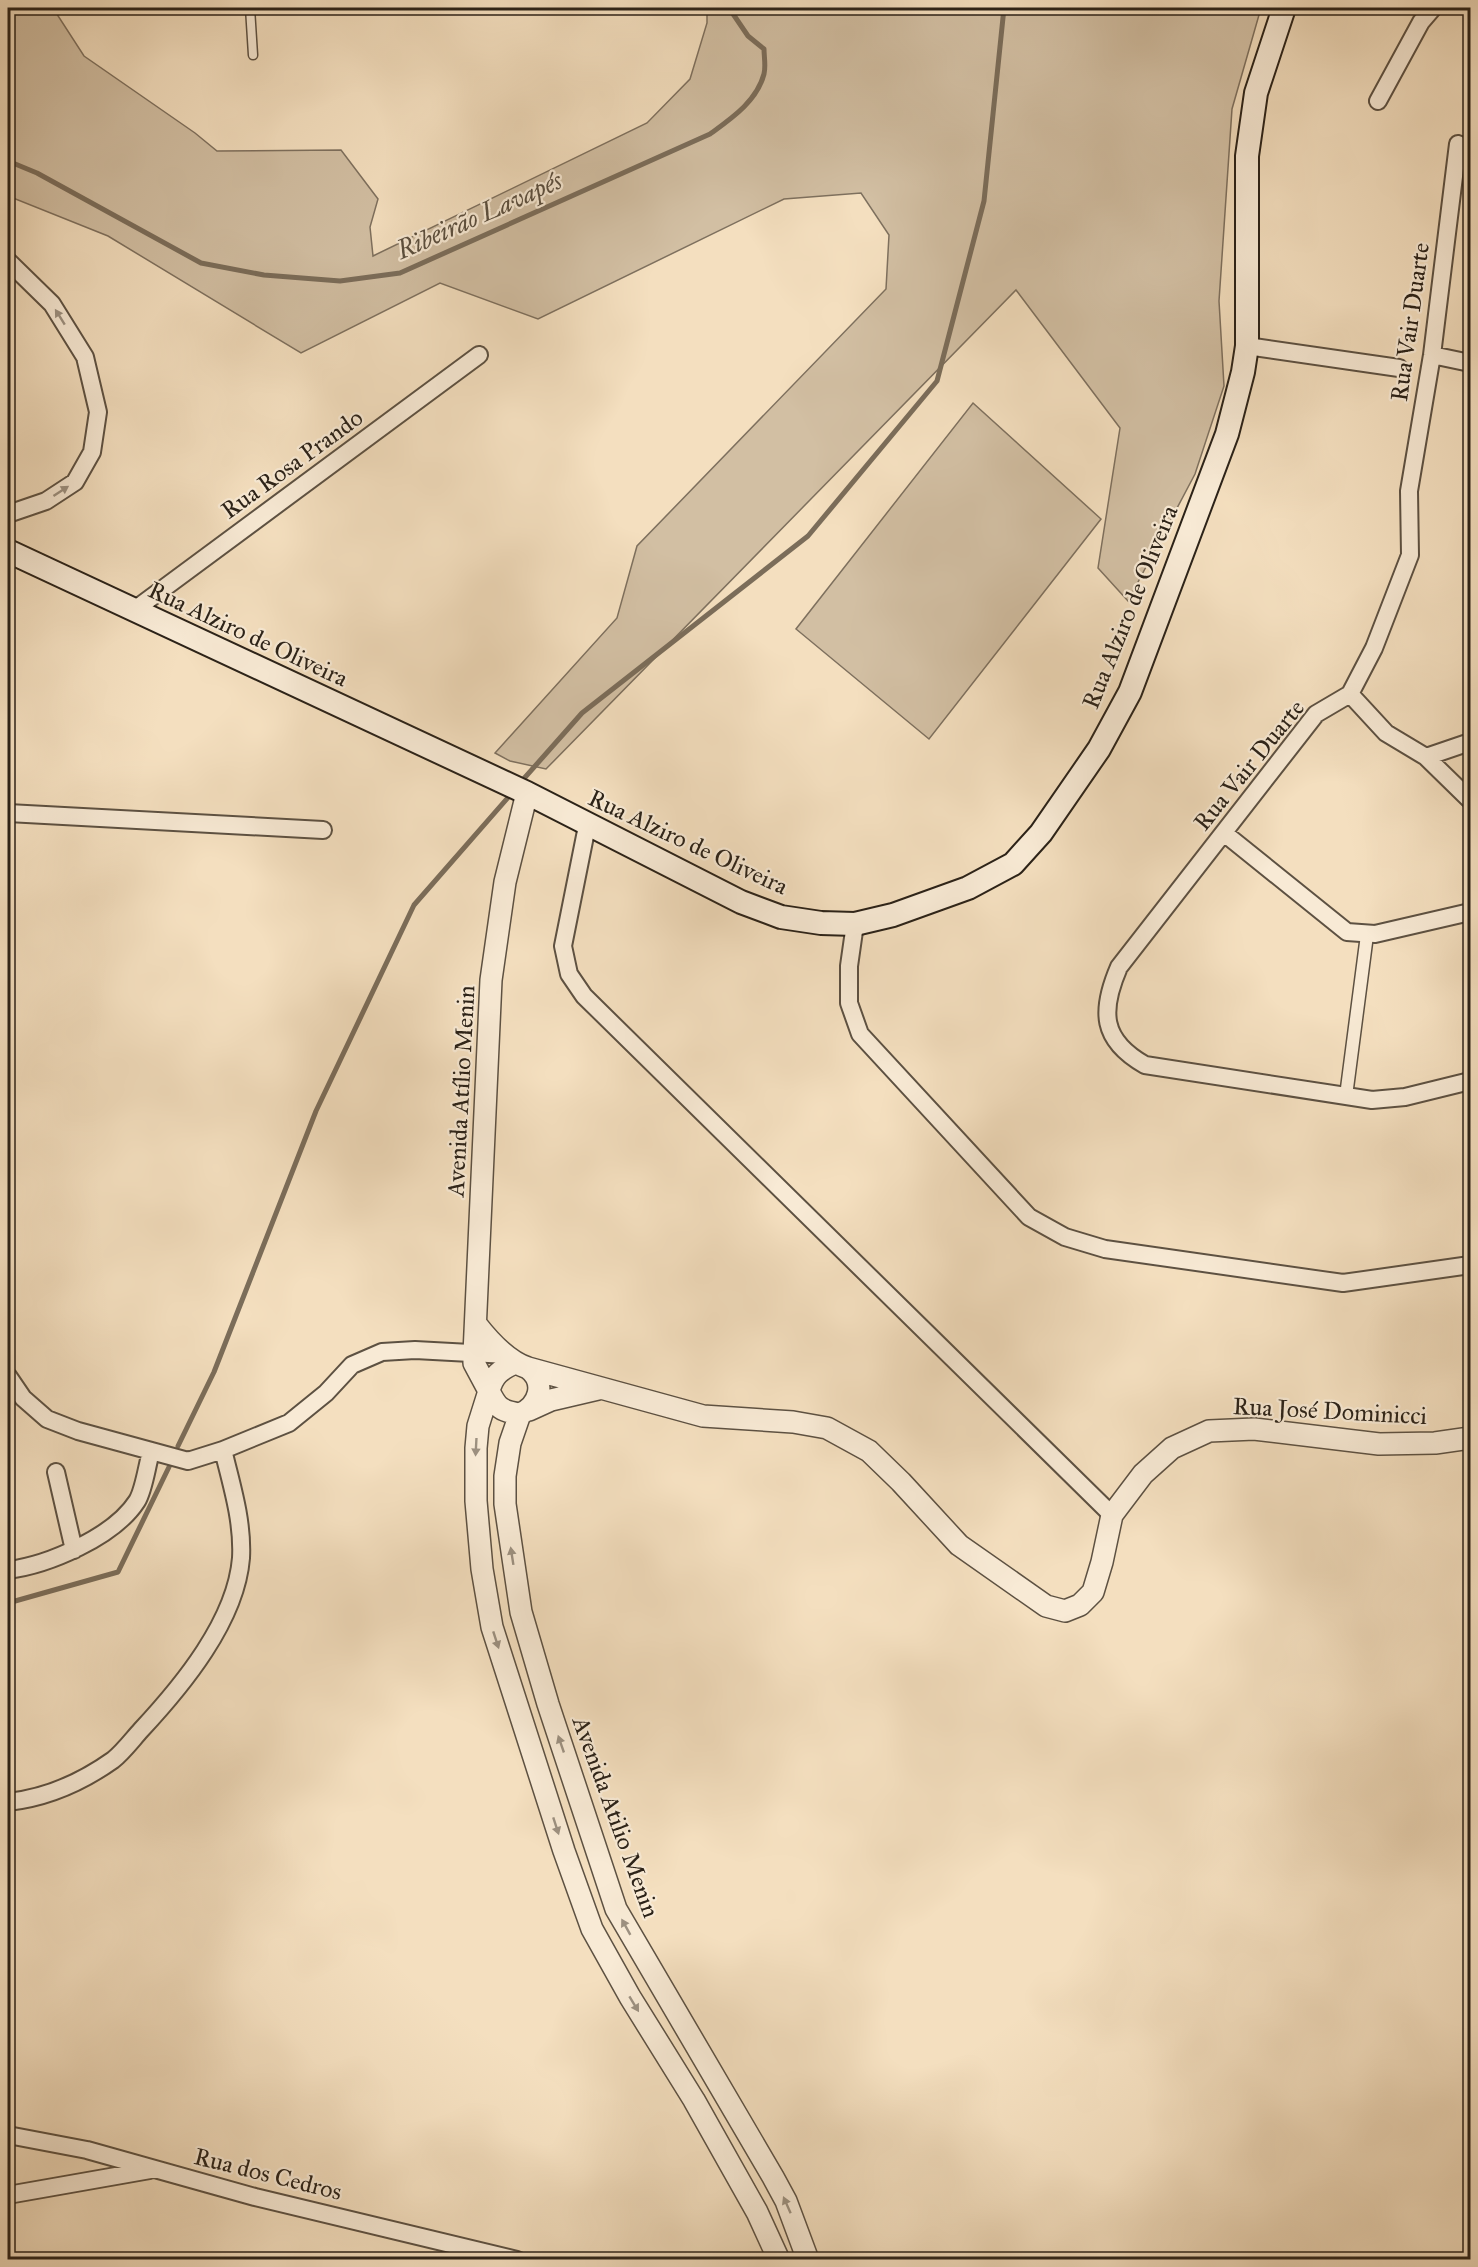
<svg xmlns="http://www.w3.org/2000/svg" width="1478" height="2267" viewBox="0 0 1478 2267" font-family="'IM FELL Great Primer',serif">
<rect width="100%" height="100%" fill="#f4dfbf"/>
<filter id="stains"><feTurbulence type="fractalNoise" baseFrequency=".00333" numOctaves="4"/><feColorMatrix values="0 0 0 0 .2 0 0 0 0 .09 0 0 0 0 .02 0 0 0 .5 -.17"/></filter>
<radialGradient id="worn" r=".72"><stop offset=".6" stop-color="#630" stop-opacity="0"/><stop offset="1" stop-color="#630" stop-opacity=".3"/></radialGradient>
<!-- green -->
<path fill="#d2bfa3" stroke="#7e705e" stroke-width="1.5" d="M 8,8 L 53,8 L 84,56 L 195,133 L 217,151 L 341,150 L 378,199 L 370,227 L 373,256 L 647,123 L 690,79 L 707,23 L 707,8 L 1261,8 L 1232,109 L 1219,301 L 1224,386 L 1195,474 L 1128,601 L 1098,568 L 1120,428 L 1016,290 L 546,769 L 510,761 L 495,753 L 617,618 L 637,546 L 886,289 L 889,235 L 861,193 L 784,199 L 538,319 L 440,283 L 301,353 L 108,236 L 8,196 Z
M 973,403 L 1101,519 L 929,739 L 796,629 Z"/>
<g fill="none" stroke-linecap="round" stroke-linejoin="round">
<!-- stream -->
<path stroke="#7b6d5a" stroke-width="5" d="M 8,161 L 37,173 L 201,263 L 264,275 L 340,281 L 400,273 L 710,134 C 732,118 757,101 764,74 C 766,66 764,57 764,49 L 748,36 L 729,8
M 520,783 L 582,713 L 808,536 L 937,381 L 984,201 L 1004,8
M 178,1446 L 214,1372 L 316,1111 L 414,905 L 512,793
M 8,1603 L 118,1572 L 169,1467"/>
<!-- service casing -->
<g stroke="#5d5142" stroke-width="11">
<path id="service" d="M 250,8 L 253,55"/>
</g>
<!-- pedestrian casing -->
<g stroke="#5d5142" stroke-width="15">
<path id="pedestrian" d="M 1346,1096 L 1367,935"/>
</g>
<!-- minor casing -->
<g stroke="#5d5142" stroke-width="20">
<path id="minor" d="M 1378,101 L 1421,22 L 1433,8
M 1458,144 L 1432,355 L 1409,491 L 1410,555 L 1374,648 L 1350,694 L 1316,714 L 1119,967 C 1100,1011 1101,1040 1145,1065 L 1372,1100 L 1405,1097 L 1470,1081
M 8,261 L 52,304 L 85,357 L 98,412 L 92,452 L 75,482 L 46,501 L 8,514
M 1247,346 L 1399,368
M 1432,355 L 1470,363
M 133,611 L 479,355
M 1350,694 L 1386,733 L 1426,757 L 1470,800
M 1426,757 L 1470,742
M 8,813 L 323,830
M 587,826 L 563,946 L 569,974 L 584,996 L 1112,1515
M 1224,833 L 1347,932 L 1375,934 L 1470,912
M 855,924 L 849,966 L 849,1003 L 860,1034 L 1029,1217 L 1065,1237 L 1105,1249 L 1343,1283 L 1470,1265
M 8,1376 L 23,1398 L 47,1419 L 78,1431 L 188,1461 L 223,1450 L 289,1423 L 326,1393 L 352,1365 L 382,1352 L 415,1350 L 507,1355
M 56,1472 L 74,1550
M 8,1570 C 48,1565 114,1537 137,1501 C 144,1490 147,1465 151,1452
M 8,1802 C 45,1798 82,1782 113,1760 C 123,1752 132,1740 141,1730 C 182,1686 236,1621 241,1558 C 243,1522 232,1486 223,1450
M 8,2135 L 87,2150 L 255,2197 L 517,2260
M 8,2195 L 150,2170"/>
</g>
<!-- tertiary casing -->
<g stroke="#5d5142" stroke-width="24">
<path id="tertiary" d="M 527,793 L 505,882 L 491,980 L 474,1354 L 474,1363 L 489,1391 L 478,1426 L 476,1448 L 476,1501 L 482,1569 L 492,1627 L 564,1851 L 592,1929 L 630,1997 L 694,2100 L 757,2212 L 779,2260
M 476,1324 C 490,1342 507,1361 528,1368 L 703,1416 L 793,1422 L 827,1428 L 869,1451 L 901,1482 L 959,1545 L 1046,1606 L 1065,1611 L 1080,1605 L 1093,1592 L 1102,1562 L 1112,1515 L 1143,1474 L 1172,1448 L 1209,1431 L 1254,1429 L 1379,1444 L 1435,1443 L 1470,1438
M 515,1363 C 500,1370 493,1375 489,1391 C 497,1408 501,1411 520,1414
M 528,1368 C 547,1382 539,1406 520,1414 L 510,1443 L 505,1476 L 505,1504 L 521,1612 L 548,1704 L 616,1909 L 773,2177 L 786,2201 L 808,2260
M 529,1410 L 551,1400 L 598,1389"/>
</g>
<!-- secondary casing -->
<g stroke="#2b2218" stroke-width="26">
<path id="secondary" d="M 8,551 L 527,793 L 741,902 L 781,917 L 821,923 L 855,924 L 893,915 L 968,888 L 1013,864 L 1041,833 L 1099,749 L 1130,692 L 1227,434 L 1243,372 L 1247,346 L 1247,156 L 1256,93 L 1284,8"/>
</g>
<!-- service -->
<use href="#service" stroke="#f8ead5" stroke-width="8"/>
<!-- pedestrian -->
<use href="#pedestrian" stroke="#f8ead5" stroke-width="12"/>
<!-- minor -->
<use href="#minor" stroke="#f8ead5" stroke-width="16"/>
<!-- tertiary -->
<use href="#tertiary" stroke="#f8ead5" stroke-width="21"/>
<!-- secondary -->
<use href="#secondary" stroke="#f8ead5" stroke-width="22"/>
</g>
<!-- one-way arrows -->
<defs><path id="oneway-solid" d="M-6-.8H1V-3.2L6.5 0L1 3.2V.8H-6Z" transform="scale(1.5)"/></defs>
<g fill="#9c9080">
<use href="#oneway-solid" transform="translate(60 317) rotate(-122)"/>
<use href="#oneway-solid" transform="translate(61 491) rotate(-33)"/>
<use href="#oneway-solid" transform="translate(476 1447) rotate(93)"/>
<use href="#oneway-solid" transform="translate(512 1556) rotate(-99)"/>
<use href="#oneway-solid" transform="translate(496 1640) rotate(72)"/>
<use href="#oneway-solid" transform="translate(561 1744) rotate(-109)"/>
<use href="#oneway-solid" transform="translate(556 1826) rotate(72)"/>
<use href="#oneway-solid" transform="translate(626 1927) rotate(-119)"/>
<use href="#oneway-solid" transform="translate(634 2004) rotate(59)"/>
<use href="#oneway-solid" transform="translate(787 2205) rotate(-114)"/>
</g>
<g text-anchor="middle" stroke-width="4.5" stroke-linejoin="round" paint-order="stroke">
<!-- street labels -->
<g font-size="24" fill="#2b2218" stroke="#f8ead5">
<text transform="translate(1410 322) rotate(-82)" y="8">Rua Vair Duarte</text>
<text transform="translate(292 464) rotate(-36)" y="8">Rua Rosa Prando</text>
<text transform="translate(1130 607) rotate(-68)" y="8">Rua Alziro de Oliveira</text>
<text transform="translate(248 634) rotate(25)" y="8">Rua Alziro de Oliveira</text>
<text transform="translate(1249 765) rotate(-51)" y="8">Rua Vair Duarte</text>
<text transform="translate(688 842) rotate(25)" y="8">Rua Alziro de Oliveira</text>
<text transform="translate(461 1091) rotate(-87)" y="8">Avenida Atílio Menin</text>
<text transform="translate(1330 1411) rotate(3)" y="8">Rua José Dominicci</text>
<text transform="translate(616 1817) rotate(70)" y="8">Avenida Atilio Menin</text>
<text transform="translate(268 2174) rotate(14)" y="8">Rua dos Cedros</text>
</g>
<!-- water labels -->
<g font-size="26" font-style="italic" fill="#5a4e3e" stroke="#f8ead5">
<text transform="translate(479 215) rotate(-24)" y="9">Ribeirão Lavapés</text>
</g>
</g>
<!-- margin -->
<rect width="1478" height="2267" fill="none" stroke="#f4dfbf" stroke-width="30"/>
<rect x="9" y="9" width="1460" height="2249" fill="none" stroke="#2b2218" stroke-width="3"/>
<rect x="15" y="15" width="1448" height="2237" fill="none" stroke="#2b2218" stroke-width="1.5"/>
<rect width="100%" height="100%" filter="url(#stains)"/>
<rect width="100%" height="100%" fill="url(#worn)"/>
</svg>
